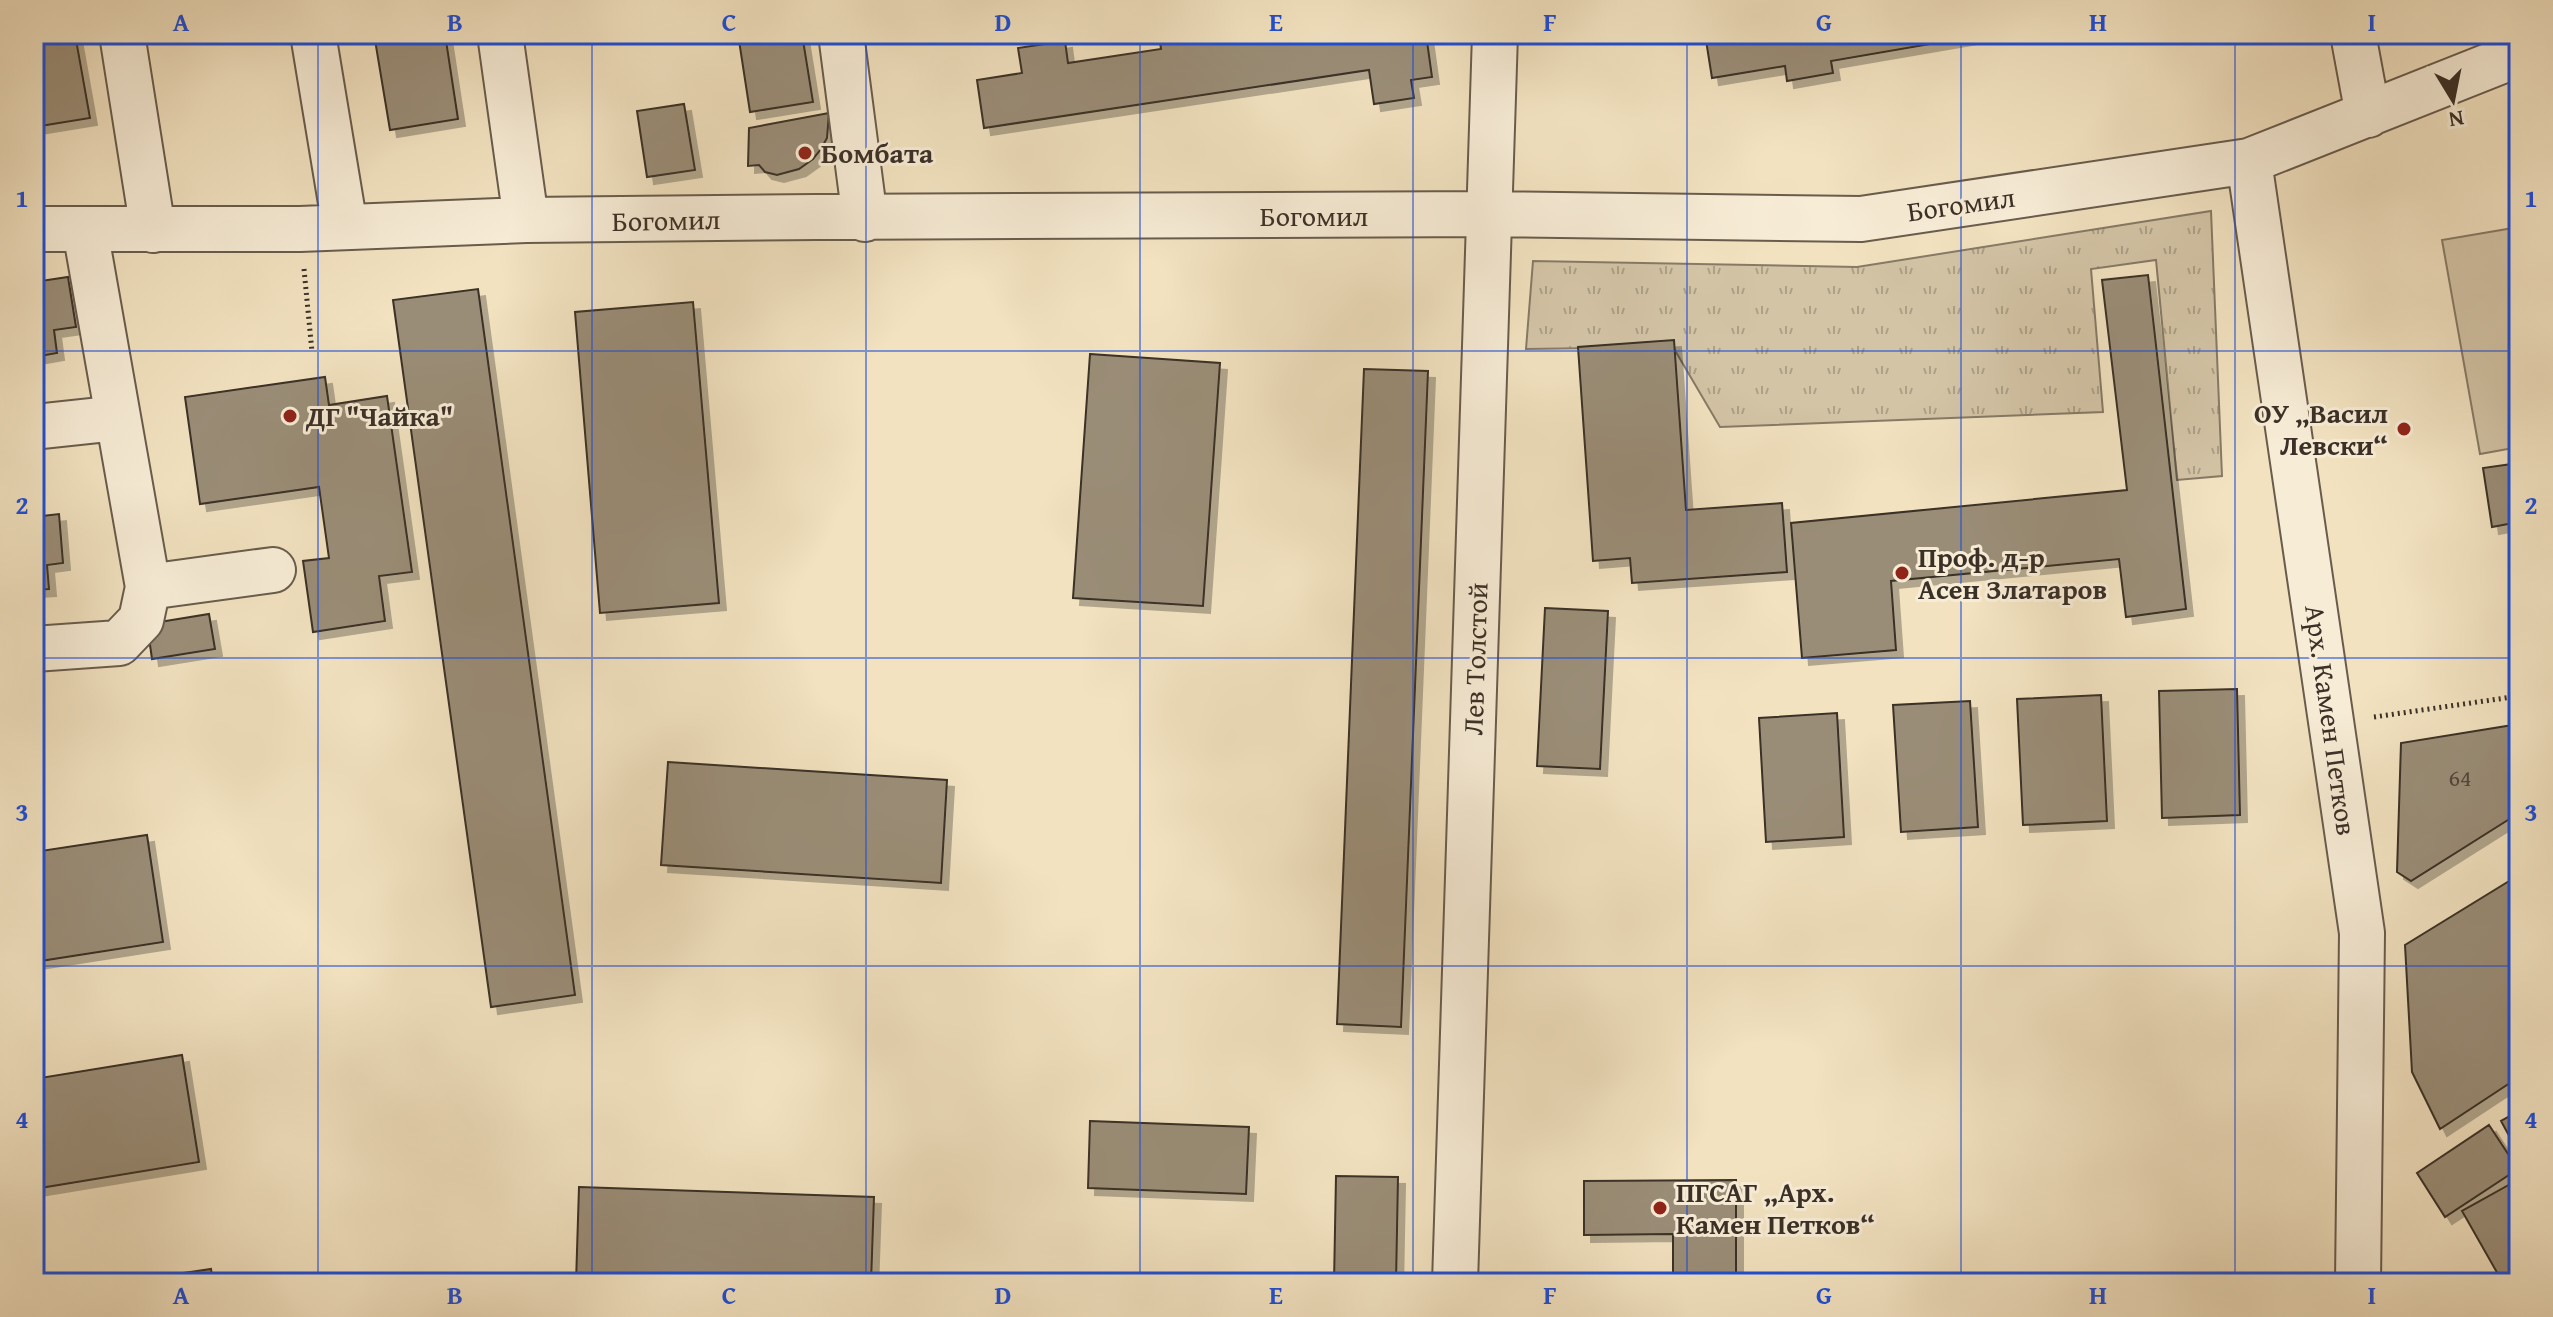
<svg xmlns="http://www.w3.org/2000/svg" width="2553" height="1317" viewBox="0 0 2553 1317" font-family="'Gentium Book Plus',serif">
<defs>
<pattern id="grass-tufts" width="24" height="20" patternUnits="userSpaceOnUse" patternTransform="scale(2)"><rect width="24" height="20" fill="#d3c4a6"/><path d="M3 7l-1-3M5 7V3M7 7l1-3M15 17l-1-3M17 17v-4M19 17l1-3" fill="none" stroke="#aca087"/></pattern>
<filter id="shadow"><feDropShadow dx="7" dy="7" stdDeviation="0" flood-color="#0004"/></filter>
</defs>
<rect width="100%" height="100%" fill="#f2e2c0"/>
<filter id="stains"><feTurbulence type="fractalNoise" baseFrequency=".0025" numOctaves="4"/><feColorMatrix values="0 0 0 0 .2 0 0 0 0 .09 0 0 0 0 .02 0 0 0 .5 -.17"/></filter>
<radialGradient id="worn" r=".72"><stop offset=".6" stop-color="#630" stop-opacity="0"/><stop offset="1" stop-color="#630" stop-opacity=".3"/></radialGradient>
<!-- grass -->
<path fill="url(#grass-tufts)" stroke="#877a66" stroke-width="2" d="M 2211,211 L 2222,476 L 2177,480 L 2156,260 L 2091,269 L 2103,412 L 1720,427 L 1673,347 L 1526,349 L 1533,261 L 1857,267 Z"/>
<!-- pitch -->
<path fill="#d3c4a6" stroke="#877a66" stroke-width="2" d="M 2519,227 L 2519,447 L 2480,454 L 2442,240 Z"/>
<!-- building -->
<path fill="#9a8d77" stroke="#3b3027" stroke-width="2" filter="url(#shadow)" d="M 34,34 L 75,34 L 90,118 L 34,127 Z
M 374,34 L 445,34 L 458,119 L 390,130 Z
M 738,34 L 802,34 L 813,102 L 750,112 Z
M 1159,34 L 1211,34 L 1212,41 L 1258,34 L 1426,34 L 1432,77 L 1411,80 L 1414,98 L 1374,104 L 1369,70 L 984,128 L 977,80 L 1022,73 L 1018,48 L 1065,41 L 1068,63 L 1161,49 Z
M 1705,34 L 1988,34 L 1831,61 L 1833,73 L 1787,81 L 1785,66 L 1712,78 Z
M 684,104 L 695,170 L 647,177 L 637,111 Z
M 829,113 L 827,138 L 821,149 L 813,159 L 799,169 L 777,175 L 765,172 L 759,165 L 748,166 L 749,128 Z
M 2148,275 L 2186,609 L 2126,617 L 2119,559 L 1891,581 L 1896,650 L 1802,658 L 1791,523 L 2127,490 L 2102,280 Z
M 68,277 L 76,327 L 54,330 L 57,353 L 34,357 L 34,282 Z
M 478,289 L 575,995 L 491,1007 L 393,300 Z
M 693,302 L 719,603 L 600,613 L 575,312 Z
M 1674,340 L 1686,510 L 1782,503 L 1787,572 L 1632,583 L 1630,558 L 1593,561 L 1578,347 Z
M 1090,354 L 1220,363 L 1203,606 L 1073,598 Z
M 1364,369 L 1428,371 L 1401,1027 L 1337,1024 Z
M 325,377 L 329,405 L 387,396 L 412,572 L 379,576 L 385,621 L 313,632 L 303,561 L 329,558 L 319,487 L 200,504 L 185,397 Z
M 2519,463 L 2519,522 L 2492,527 L 2483,468 Z
M 59,514 L 63,563 L 47,565 L 49,589 L 34,590 L 34,517 Z
M 1545,608 L 1608,611 L 1600,769 L 1537,766 Z
M 209,614 L 215,649 L 152,659 L 147,624 Z
M 2237,689 L 2240,815 L 2162,818 L 2159,691 Z
M 2101,695 L 2107,821 L 2023,825 L 2017,699 Z
M 1970,701 L 1978,827 L 1901,832 L 1893,705 Z
M 1837,713 L 1844,837 L 1766,842 L 1759,718 Z
M 2519,724 L 2519,813 L 2411,881 L 2397,872 L 2401,743 Z
M 668,762 L 947,780 L 941,883 L 661,865 Z
M 147,835 L 163,942 L 34,962 L 34,852 Z
M 2519,875 L 2519,1077 L 2440,1129 L 2412,1072 L 2405,945 Z
M 182,1055 L 199,1162 L 34,1189 L 34,1079 Z
M 2519,1111 L 2519,1154 L 2501,1121 Z
M 1090,1121 L 1249,1127 L 1246,1194 L 1088,1188 Z
M 2489,1125 L 2518,1169 L 2445,1217 L 2417,1173 Z
M 1336,1176 L 1398,1177 L 1396,1283 L 1334,1283 Z
M 1736,1180 L 1736,1283 L 1673,1283 L 1673,1234 L 1584,1235 L 1584,1181 Z
M 2514,1182 L 2519,1190 L 2519,1283 L 2503,1283 L 2462,1211 Z
M 579,1187 L 874,1197 L 871,1283 L 576,1283 Z
M 211,1269 L 213,1283 L 115,1283 Z"/>
<g fill="none" stroke-linecap="round" stroke-linejoin="round">
<!-- minor casing -->
<g stroke="#695c4d" stroke-width="48">
<path id="minor" d="M 122,34 L 153,230
M 313,34 L 345,227
M 500,34 L 526,220
M 841,34 L 865,219
M 2353,34 L 2368,115
M 2249,161 L 2362,933 L 2358,1283
M 34,229 L 300,229 L 526,220 L 816,217 L 1490,214 L 1861,219 L 2249,161 L 2519,54
M 34,427 L 118,418
M 148,587 L 273,570
M 34,649 L 119,643 L 141,620 L 148,587 L 85,230
M 1455,1283 L 1495,34"/>
</g>
<!-- path -->
<path stroke="#3b3027" stroke-width="5" stroke-dasharray="2 4" stroke-linecap="butt" d="M 304,269 L 312,352
M 2374,717 L 2519,696"/>
<!-- minor -->
<use href="#minor" stroke="#f7ecd6" stroke-width="44"/>
</g>
<!-- grid -->
<path fill="none" stroke="#1d4ed8" stroke-width="2" stroke-opacity="0.55" d="M 318,34 L 318,1283M 592,34 L 592,1283M 866,34 L 866,1283M 1140,34 L 1140,1283M 1413,34 L 1413,1283M 1687,34 L 1687,1283M 1961,34 L 1961,1283M 2235,34 L 2235,1283M 34,351 L 2519,351M 34,658 L 2519,658M 34,966 L 2519,966"/>
<!-- markers -->
<g fill="#8f2418" stroke="#f7ecd6" stroke-width="3">
<circle cx="805" cy="153" r="8"/>
<circle cx="290" cy="416" r="8"/>
<circle cx="2404" cy="429" r="8"/>
<circle cx="1902" cy="573" r="8"/>
<circle cx="1660" cy="1208" r="8"/>
</g>
<g text-anchor="middle" stroke-width="6" stroke-linejoin="round" paint-order="stroke">
<!-- number labels -->
<g font-size="24" fill="#53473b">
<text x="2460" y="786">64</text>
</g>
<!-- poi labels -->
<g font-size="28" font-weight="bold" fill="#3b3027" stroke="#f7ecd6" text-anchor="start">
<text x="821" y="163">Бомбата</text>
<text x="2388" y="423" text-anchor="end">ОУ „Васил<tspan x="2388" dy="32">Левски“</tspan></text>
<text x="306" y="426">ДГ "Чайка"</text>
<text x="1918" y="567">Проф. д-р<tspan x="1918" dy="32">Асен Златаров</tspan></text>
<text x="1676" y="1202">ПГСАГ „Арх.<tspan x="1676" dy="32">Камен Петков“</tspan></text>
</g>
<!-- street labels -->
<g font-size="28" fill="#3b3027" stroke="#f7ecd6">
<text transform="translate(1961 204) rotate(-8)" y="10">Богомил</text>
<text x="1314" y="226">Богомил</text>
<text transform="translate(666 220) rotate(-1)" y="10">Богомил</text>
<text transform="translate(1475 659) rotate(-88)" y="10">Лев Толстой</text>
<text transform="translate(2331 720) rotate(82)" y="10">Арх. Камен Петков</text>
</g>
</g>
<!-- margin -->
<rect width="2553" height="1317" fill="none" stroke="#f2e2c0" stroke-width="88"/>
<!-- north arrow -->
<g transform="translate(2453 100) rotate(170)" stroke="#f7ecd6" stroke-width="6" paint-order="stroke">
<path d="M0-6L14 30L0 20L-14 30Z" fill="#3b3027"/>
<text y="-12" font-size="22" font-weight="bold" text-anchor="middle" fill="#3b3027">N</text>
</g>
<rect x="44" y="44" width="2465" height="1229" fill="none" stroke="#1d4ed8" stroke-width="3"/>
<g font-size="26" text-anchor="middle" font-weight="bold" fill="#1d4ed8">
<text x="181" y="31">A</text>
<text x="455" y="31">B</text>
<text x="729" y="31">C</text>
<text x="1003" y="31">D</text>
<text x="1276" y="31">E</text>
<text x="1550" y="31">F</text>
<text x="1824" y="31">G</text>
<text x="2098" y="31">H</text>
<text x="2372" y="31">I</text>
<text x="22" y="207">1</text>
<text x="2531" y="207">1</text>
<text x="22" y="514">2</text>
<text x="2531" y="514">2</text>
<text x="22" y="821">3</text>
<text x="2531" y="821">3</text>
<text x="22" y="1128">4</text>
<text x="2531" y="1128">4</text>
<text x="181" y="1304">A</text>
<text x="455" y="1304">B</text>
<text x="729" y="1304">C</text>
<text x="1003" y="1304">D</text>
<text x="1276" y="1304">E</text>
<text x="1550" y="1304">F</text>
<text x="1824" y="1304">G</text>
<text x="2098" y="1304">H</text>
<text x="2372" y="1304">I</text>
</g>
<rect width="100%" height="100%" filter="url(#stains)"/>
<rect width="100%" height="100%" fill="url(#worn)"/>
</svg>
